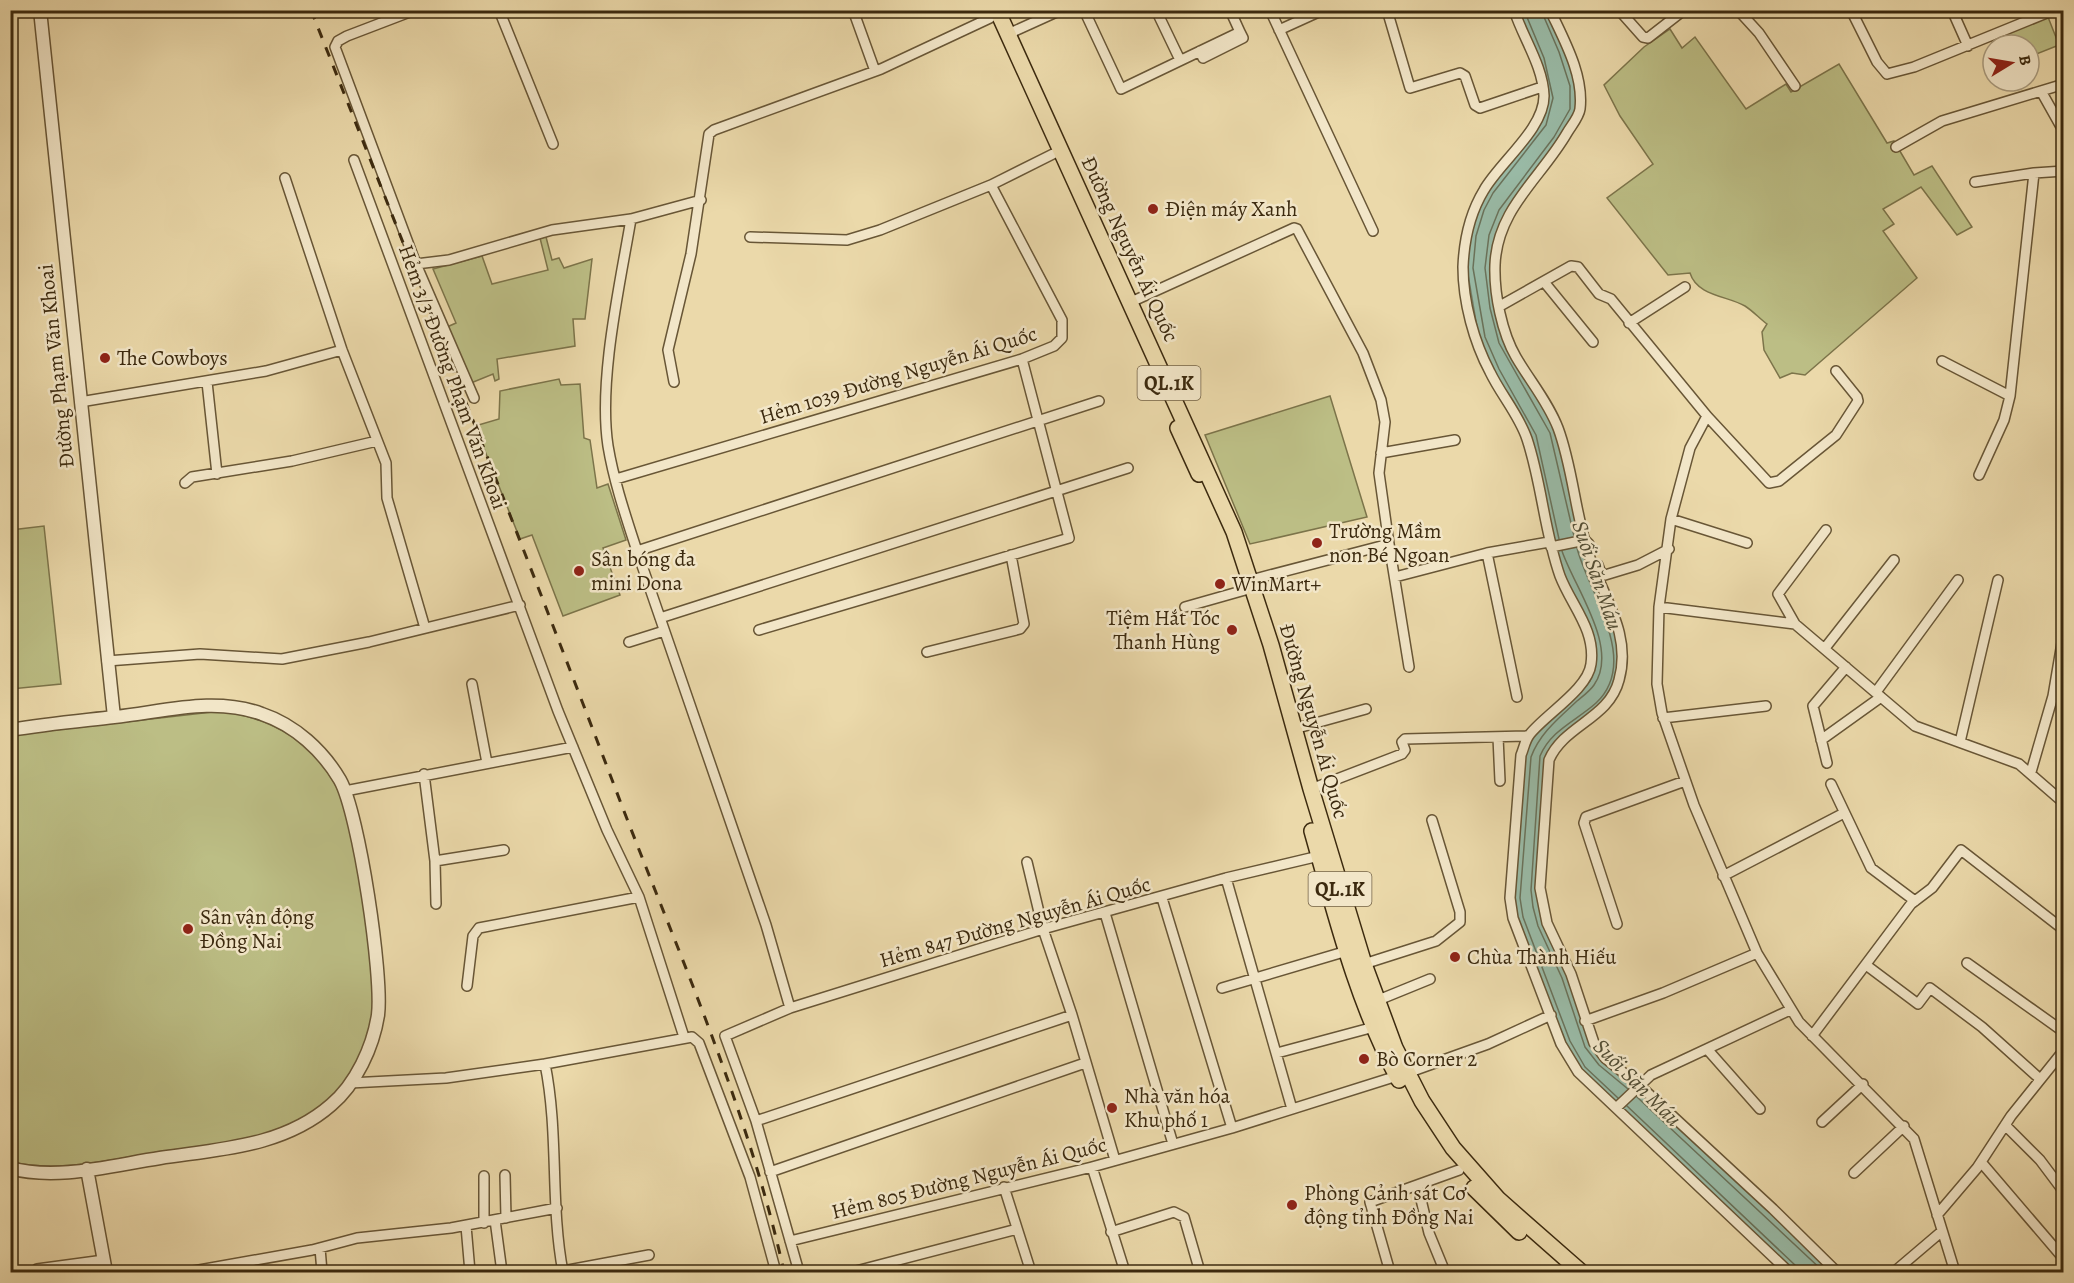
<svg xmlns="http://www.w3.org/2000/svg" width="2074" height="1283" viewBox="0 0 2074 1283" font-family="Alegreya,serif">
<rect width="100%" height="100%" fill="#ebd9aa"/>
<filter id="stains"><feTurbulence type="fractalNoise" baseFrequency=".00333" numOctaves="4"/><feColorMatrix values="0 0 0 0 .2 0 0 0 0 .09 0 0 0 0 .02 0 0 0 .5 -.17"/></filter>
<radialGradient id="worn" r=".72"><stop offset=".6" stop-color="#630" stop-opacity="0"/><stop offset="1" stop-color="#630" stop-opacity=".3"/></radialGradient>
<!-- green -->
<path fill="#bcbe85" stroke="#7c744a" stroke-width="1.5" d="M 2048,17 L 2059,45 L 2029,57 L 2029,45 L 1993,45 L 1991,39 Z
M 1670,29 L 1682,48 L 1695,37 L 1746,109 L 1786,84 L 1791,92 L 1839,64 L 1887,143 L 1894,141 L 1914,175 L 1932,166 L 1972,227 L 1957,235 L 1921,187 L 1883,209 L 1894,224 L 1883,231 L 1917,278 L 1805,375 L 1792,373 L 1780,378 L 1764,350 L 1762,332 L 1767,324 C 1760,319 1753,311 1745,306 C 1728,296 1697,296 1690,273 L 1668,275 L 1607,198 L 1653,164 L 1620,116 L 1604,85 L 1644,47 Z
M 546,237 L 552,260 L 559,258 L 564,268 L 592,259 L 585,319 L 573,319 L 575,346 L 497,359 L 499,379 L 495,381 L 493,374 L 471,383 L 447,327 L 456,323 L 433,269 L 482,256 L 492,284 L 548,270 L 540,238 Z
M 559,379 L 561,385 L 580,384 L 584,438 L 590,440 L 597,488 L 608,484 L 626,540 L 603,548 L 620,595 L 563,616 L 532,535 L 520,539 L 475,426 L 499,419 L 500,391 Z
M 1330,396 L 1367,517 L 1250,544 L 1205,435 Z
M 44,526 L 61,684 L 11,689 L 11,530 Z
M 221,711 C 270,718 310,740 335,784 C 353,814 378,980 372,1015 C 367,1047 351,1081 326,1102 C 280,1141 221,1143 164,1151 C 114,1159 61,1173 11,1162 L 11,735 Z"/>
<!-- water -->
<path fill="#99baa6" stroke="#74806a" stroke-width="1.5" d="M 1517,11 L 1546,11 C 1559,39 1582,76 1576,109 C 1575,117 1567,126 1563,133 C 1537,178 1492,209 1491,266 C 1490,322 1535,378 1555,430 C 1570,469 1573,513 1585,553 C 1596,596 1628,632 1616,679 C 1606,717 1561,724 1546,759 L 1537,891 L 1544,924 L 1567,975 L 1590,1045 L 1772,1213 L 1832,1272 L 1794,1272 L 1580,1070 L 1564,1043 L 1517,918 L 1514,898 L 1525,756 L 1531,738 L 1590,681 L 1595,666 L 1595,647 L 1590,625 L 1564,576 L 1555,549 L 1534,453 L 1479,339 L 1467,269 L 1470,235 L 1478,207 L 1547,97 Z"/>
<g fill="none" stroke-linecap="round" stroke-linejoin="round">
<!-- shore -->
<path stroke="#6a725a" stroke-width="1.5" d="M 1524,10 L 1544,58 L 1553,98 L 1546,125 L 1493,193 L 1484,210 L 1476,236 L 1473,268 L 1485,337 L 1499,369 L 1536,435 L 1559,539
M 1541,10 L 1559,52 L 1570,86 L 1570,109 L 1554,137 L 1499,210 L 1489,235 L 1485,268 L 1490,308 L 1499,343 L 1550,433 L 1574,536
M 1577,548 C 1588,592 1641,661 1596,703 C 1576,721 1551,730 1540,756 L 1531,890 L 1533,907 L 1538,926 L 1562,978 L 1585,1047 L 1599,1065 L 1628,1089
M 1562,551 C 1574,587 1620,648 1594,685 C 1590,691 1583,696 1577,701 C 1559,718 1540,733 1531,757 L 1520,898 L 1523,917 L 1570,1041 L 1585,1067 L 1618,1098
M 1637,1097 L 1824,1272
M 1627,1106 L 1796,1266 L 1798,1272"/>
<!-- minor casing -->
<g stroke="#685636" stroke-width="12">
<path id="minor" d="M 415,10 L 347,36 L 338,41 L 335,47 L 416,264 L 449,260 L 552,230 L 631,219 L 701,200
M 499,10 L 553,144
M 853,10 L 875,71
M 1084,10 L 1121,89 L 1240,32 L 1230,10
M 1156,10 L 1180,60
M 1270,10 L 1373,231
M 1387,10 L 1410,88 L 1460,73 L 1465,76 L 1475,105 L 1480,108 L 1542,87
M 1514,10 C 1523,38 1543,66 1544,96 C 1544,129 1500,162 1484,190 C 1470,213 1464,241 1463,267 C 1463,302 1474,342 1490,372 C 1501,395 1519,415 1527,439 C 1542,484 1544,531 1560,576 C 1571,605 1596,630 1591,664 C 1588,689 1546,714 1530,734 C 1525,740 1524,748 1521,755 L 1510,898 L 1513,918 L 1561,1044 L 1578,1072 L 1789,1272
M 1550,10 C 1564,40 1584,75 1580,109 C 1579,117 1571,126 1567,133 C 1541,178 1497,209 1495,265 C 1494,294 1502,333 1516,357 C 1530,381 1548,402 1558,428 C 1573,468 1575,514 1589,555 C 1603,597 1632,634 1619,680 C 1609,719 1564,725 1549,760 L 1540,888 L 1547,923 L 1571,974 L 1594,1043 L 1605,1058 L 1639,1085 L 1773,1209 L 1837,1272
M 1619,10 L 1643,37 L 1648,38 L 1684,10
M 1738,10 L 1759,33 L 1795,86
M 1851,10 L 1877,62 L 1887,74 L 1914,67 L 2054,10
M 1952,10 L 1968,46
M 1279,30 L 1323,10
M 1008,34 L 1061,10
M 1200,51 L 1203,58 L 1243,38 L 1240,32
M 2041,91 L 2064,132
M 1896,147 L 1942,121 L 2064,84
M 354,160 L 558,711 L 607,830 L 639,897 L 684,1037
M 285,178 L 342,350 L 386,463 L 387,498 L 425,628
M 1975,182 L 2034,173
M 631,219 C 620,284 598,381 608,446 C 614,482 626,517 637,551 L 766,925 L 790,1008
M 750,237 L 847,240 L 880,230 L 991,185
M 416,264 L 474,398
M 1545,283 L 1593,342
M 1131,302 L 1294,228 L 1297,229 L 1363,353 L 1381,400 L 1385,422 L 1379,473 L 1389,544 L 1251,580
M 1500,306 L 1571,266 L 1578,267 L 1599,294 L 1611,299 L 1707,416 L 1769,483 L 1779,481 L 1836,435 L 1858,401 L 1857,397 L 1836,371
M 1629,323 L 1685,287
M 1942,361 L 2010,396
M 207,382 L 217,474
M 674,382 L 668,350 L 691,254 L 709,134 L 714,130 L 881,69 L 990,18
M 80,402 L 266,371 L 342,350
M 1707,416 L 1690,448 L 1671,519 L 1659,607 L 1657,684 L 1662,713 L 1694,805 L 1757,953 L 1799,1022 L 1914,1139 L 1955,1272
M 1381,453 L 1455,440
M 1979,475 L 2004,420 L 2010,396 L 2034,173 L 2064,171
M 616,479 L 1022,359 L 1054,346 L 1062,338 L 1062,320 L 991,185 L 1053,154
M 185,483 L 192,477 L 292,461 L 377,441
M 1671,519 L 1747,543
M 1389,544 L 1409,667
M 1551,547 L 1585,540 L 1589,544
M 637,551 L 1099,401
M 1487,553 L 1517,697
M 1598,565 L 1601,573 L 1605,575 L 1638,565 L 1669,549
M 1395,577 L 1487,553 L 1549,542
M 1185,607 L 1245,590
M 1659,607 L 1795,624 L 1915,726 L 2019,764 L 2064,803
M 660,618 L 1128,468
M 1795,624 L 1778,594 L 1826,530
M 759,630 L 1069,538 L 1022,359
M 629,642 L 664,631
M 1825,648 L 1894,560
M 927,652 L 1020,629 L 1024,624 L 1011,555
M 107,661 L 200,654 L 282,659 L 369,642 L 520,605
M 472,684 L 487,763
M 1876,692 L 1958,580
M 1663,718 L 1766,706
M 1294,729 L 1366,709
M 1498,737 L 1500,781
M 1821,740 L 1881,697
M 1960,742 L 1998,580
M 1827,763 L 1813,706 L 1846,667
M 2031,772 L 2053,696 L 2064,631
M 424,774 L 435,861 L 436,904
M 1831,784 L 1871,868 L 1915,901
M 1311,789 L 1402,754 L 1405,750 L 1402,742 L 1405,739 L 1528,736
M 345,791 L 573,747
M 435,861 L 504,850
M 1027,862 L 1043,929 L 1072,1015 L 1115,1160
M 1723,876 L 1844,813
M 1226,878 L 1292,1109
M 1162,898 L 1232,1128
M 1105,913 L 1173,1144
M 1617,924 L 1584,823 L 1586,817 L 1685,781
M 1967,963 L 2064,1032
M 1364,964 L 1436,941 L 1460,922 L 1460,912 L 1432,820
M 1866,965 L 1918,1004 L 1930,988 L 1982,1027 L 2040,1079
M 467,986 L 473,936 L 479,928 L 639,897
M 1222,988 L 1347,951
M 1376,1001 L 1430,979
M 1585,1021 L 1663,993 L 1757,953
M 1812,1036 L 1911,904 L 1932,888 L 1961,850 L 2064,930
M 1707,1049 L 1760,1109
M 1277,1053 L 1374,1027
M 545,1064 C 559,1133 550,1204 563,1272
M 1407,1073 L 1488,1044 L 1551,1015
M 350,1083 L 446,1078 L 545,1064 L 692,1037 L 699,1043 L 750,1177 L 776,1272
M 1616,1108 L 1651,1075 L 1790,1010
M 756,1121 L 1072,1015
M 1822,1122 L 1863,1084
M 2005,1125 L 2040,1160 L 2064,1192
M 1981,1162 L 2064,1259
M 1092,1167 L 1125,1272
M 770,1172 L 1085,1063
M 1854,1173 L 1904,1126
M 505,1175 L 506,1218
M 484,1176 L 484,1223
M 1004,1187 L 1031,1272
M 1418,1187 L 1429,1233 L 1445,1272
M 1937,1215 L 1977,1168 L 2011,1116 L 2064,1050
M 495,1220 L 502,1272
M 466,1226 L 470,1272
M 1111,1232 L 1174,1212 L 1184,1217 L 1200,1272
M 790,1241 L 1092,1167 L 1232,1128 L 1397,1076
M 320,1248 L 322,1272
M 37,1269 L 104,1260
M 563,1271 L 649,1255
M 856,1271 L 1017,1229
M 188,1272 L 312,1250 L 357,1238 L 451,1228 L 557,1208
M 799,1272 L 756,1121 L 725,1036 L 790,1008 L 1043,929 L 1226,878 L 1319,856
M 1390,1272 L 1370,1202 L 1459,1170
M 1894,1272 L 1941,1232"/>
</g>
<!-- tertiary casing -->
<g stroke="#685636" stroke-width="15">
<path id="tertiary" d="M 40,10 L 114,717
M 10,730 C 45,724 79,721 114,717 C 163,712 214,696 262,714 C 295,725 323,751 340,780 C 359,814 383,976 378,1015 C 373,1047 356,1084 331,1105 C 283,1147 219,1149 160,1158 C 113,1165 57,1181 10,1168
M 87,1169 L 106,1272"/>
</g>
<!-- primary casing -->
<g stroke="#3c2a0f" stroke-width="18">
<path id="primary" d="M 997,10 L 1234,532 L 1271,645 L 1311,789 L 1364,964 L 1395,1048 L 1422,1101 L 1453,1148 L 1498,1199 L 1581,1272
M 1178,428 L 1199,474
M 1312,831 C 1336,916 1357,1002 1399,1080
M 1474,1188 L 1519,1232"/>
</g>
<!-- minor -->
<use href="#minor" stroke="#f2e6c8" stroke-width="9"/>
<!-- tertiary -->
<use href="#tertiary" stroke="#f2e6c8" stroke-width="12"/>
<!-- primary -->
<use href="#primary" stroke="#ebd9aa" stroke-width="15"/>
<!-- rail -->
<path stroke="#3c2a0f" stroke-width="3" stroke-dasharray="10 10" stroke-linecap="butt" d="M 311,10 C 416,275 521,540 622,806 C 681,959 749,1112 784,1272"/>
</g>
<!-- markers -->
<g fill="#8f2418" stroke="#f2e6c8" stroke-width="2">
<circle cx="1153" cy="209" r="6"/>
<circle cx="105" cy="358" r="6"/>
<circle cx="1317" cy="543" r="6"/>
<circle cx="579" cy="571" r="6"/>
<circle cx="1220" cy="584" r="6"/>
<circle cx="1232" cy="630" r="6"/>
<circle cx="188" cy="929" r="6"/>
<circle cx="1455" cy="957" r="6"/>
<circle cx="1364" cy="1059" r="6"/>
<circle cx="1112" cy="1108" r="6"/>
<circle cx="1292" cy="1205" r="6"/>
</g>
<g text-anchor="middle" stroke-width="5" stroke-linejoin="round" paint-order="stroke">
<!-- shield labels -->
<g fill="#f2e6c8" stroke="#736246" stroke-width="1.5">
<rect x="1137.5" y="366" width="63" height="34" rx="4.5"/>
<rect x="1308.5" y="872" width="63" height="34" rx="4.5"/>
</g>
<g font-size="20" font-weight="bold" fill="#3c2a0f">
<text x="1169" y="390">QL.1K</text>
<text x="1340" y="896">QL.1K</text>
</g>
<!-- poi labels -->
<g font-size="21" fill="#3c2a0f" stroke="#f2e6c8" text-anchor="start">
<text x="1165" y="216">Điện máy Xanh</text>
<text x="117" y="365">The Cowboys</text>
<text x="1329" y="538">Trường Mầm<tspan x="1329" dy="24">non Bé Ngoan</tspan></text>
<text x="591" y="566">Sân bóng đa<tspan x="591" dy="24">mini Dona</tspan></text>
<text x="1232" y="591">WinMart+</text>
<text x="1220" y="625" text-anchor="end">Tiệm Hắt Tóc<tspan x="1220" dy="24">Thanh Hùng</tspan></text>
<text x="200" y="924">Sân vận động<tspan x="200" dy="24">Đồng Nai</tspan></text>
<text x="1467" y="964">Chùa Thành Hiếu</text>
<text x="1376" y="1066">Bò Corner 2</text>
<text x="1124" y="1103">Nhà văn hóa<tspan x="1124" dy="24">Khu phố 1</tspan></text>
<text x="1304" y="1200">Phòng Cảnh sát Cơ<tspan x="1304" dy="24">động tỉnh Đồng Nai</tspan></text>
</g>
<!-- street labels -->
<g font-size="21" fill="#3c2a0f" stroke="#f2e6c8">
<text transform="translate(1130 249) rotate(65)" y="7">Đường Nguyễn Ái Quốc</text>
<text transform="translate(56 366) rotate(-96)" y="7">Đường Phạm Văn Khoai</text>
<text transform="translate(898 375) rotate(-17)" y="7">Hẻm 1039 Đường Nguyễn Ái Quốc</text>
<text transform="translate(453 377) rotate(70)" y="7">Hẻm 3/3 Đường Phạm Văn Khoai</text>
<text transform="translate(1314 721) rotate(74)" y="7">Đường Nguyễn Ái Quốc</text>
<text transform="translate(1015 922) rotate(-16)" y="7">Hẻm 847 Đường Nguyễn Ái Quốc</text>
<text transform="translate(969 1178) rotate(-14)" y="7">Hẻm 805 Đường Nguyễn Ái Quốc</text>
</g>
<!-- water labels -->
<g font-size="22" font-style="italic" fill="#534e35" stroke="#f2e6c8">
<text transform="translate(1598 575) rotate(71)" y="8">Suối Săn Máu</text>
<text transform="translate(1638 1082) rotate(45)" y="8">Suối Săn Máu</text>
</g>
</g>
<!-- margin -->
<rect width="2074" height="1283" fill="none" stroke="#ebd9aa" stroke-width="36"/>
<rect x="12" y="12" width="2050" height="1259" fill="none" stroke="#3c2a0f" stroke-width="3"/>
<rect x="18" y="18" width="2038" height="1247" fill="none" stroke="#3c2a0f" stroke-width="1.5"/>
<!-- north arrow -->
<g transform="translate(2011 63) rotate(79)"><circle r="28" fill="#f2e6c8" stroke="#a99b7e" stroke-width="1.5"/>
<path d="M0-4.5L10 22L0 15L-10 22Z" fill="#8f2418"/>
<text y="-9" font-size="16" font-weight="bold" text-anchor="middle" fill="#3c2a0f">B</text>
</g>
<rect width="100%" height="100%" filter="url(#stains)"/>
<rect width="100%" height="100%" fill="url(#worn)"/>
</svg>
